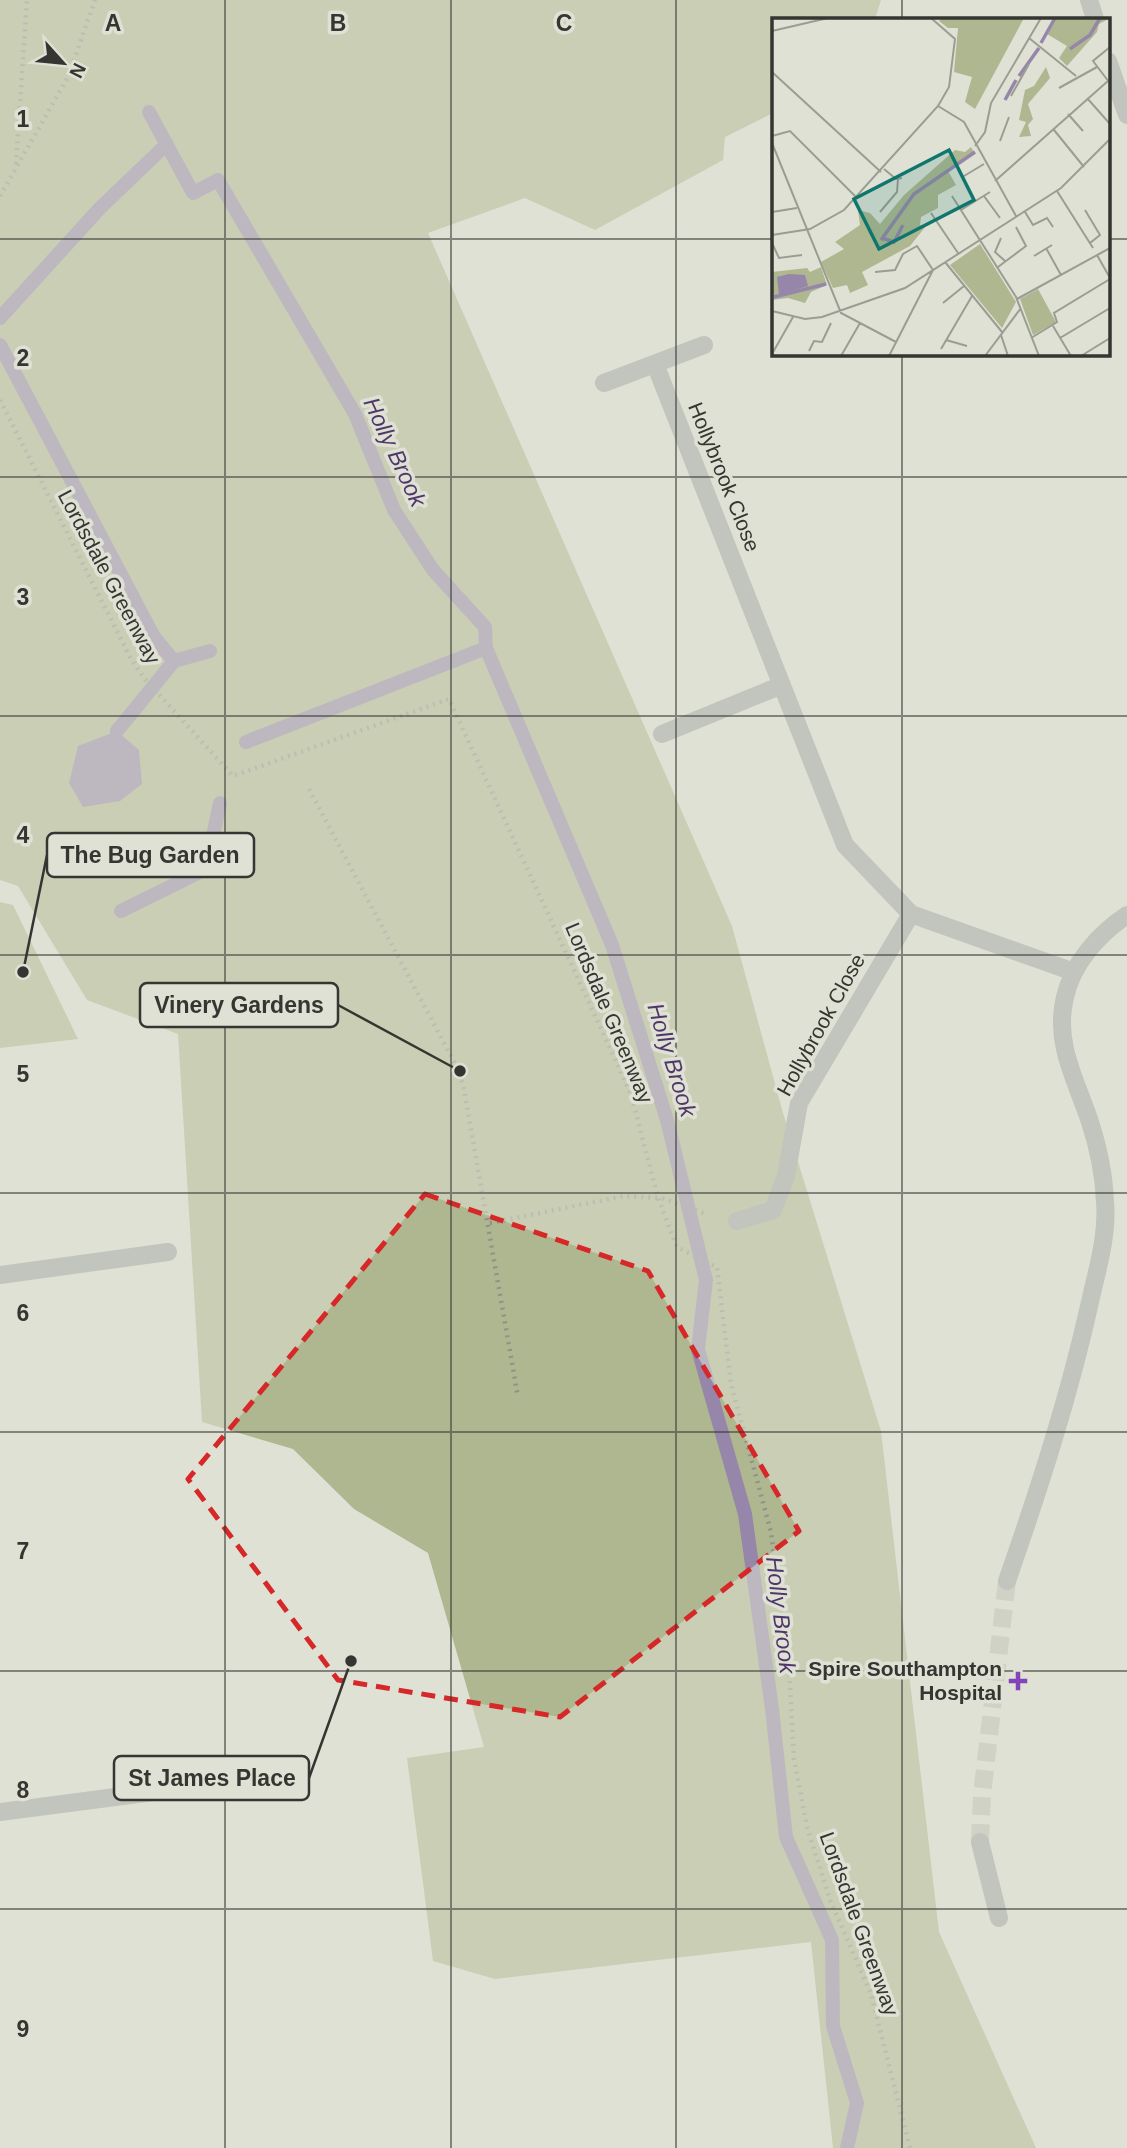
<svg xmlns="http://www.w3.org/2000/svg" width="1127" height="2148" viewBox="0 0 1127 2148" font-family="Helvetica,sans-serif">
<rect width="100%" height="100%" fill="#dfe1d4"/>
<!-- green -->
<path fill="#afb790" d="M 0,0 L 881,0 L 875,19 L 774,19 L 773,113 L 725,137 L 723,160 L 595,230 L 525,198 L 428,233 L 732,926 L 783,1113 L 881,1431 L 939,1932 L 1036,2148 L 833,2148 L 811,1942 L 495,1979 L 433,1961 L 407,1758 L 484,1747 L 428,1553 L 354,1509 L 293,1449 L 202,1422 L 178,1034 L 87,1000 L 18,886 L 0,880 Z
M 0,902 L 13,905 L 78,1039 L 0,1048 Z"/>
<!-- water -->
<path fill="#9686a9" d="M 117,731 L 139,750 L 142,784 L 120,801 L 83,807 L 69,783 L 78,746 Z"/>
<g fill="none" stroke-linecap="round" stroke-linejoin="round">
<!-- stream -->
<path stroke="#9686a9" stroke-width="14" d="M 149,112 L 193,193 L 218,180 L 355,414 L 394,510 L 433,570 L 485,627 L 486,648 L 612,945 L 667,1120 L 706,1280 L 698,1349 L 745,1514 L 772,1709 L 786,1837 L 832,1940 L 833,2026 L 857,2103 L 847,2148
M 0,318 L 100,208 L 167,144
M 0,345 L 154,637 L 174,661 L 210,651
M 117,731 L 174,661
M 246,742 L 486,648
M 121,911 L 206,869 L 220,803"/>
<!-- minor-tunnel -->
<path stroke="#bdbfb3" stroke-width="18" stroke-dasharray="18 9" stroke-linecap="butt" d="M 980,1842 L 982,1795 L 1007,1581"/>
<!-- path -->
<path stroke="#909288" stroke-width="4.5" stroke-dasharray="2 5" stroke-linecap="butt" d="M 16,164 L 27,0
M 0,196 L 68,77 L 95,0
M 0,400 L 131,659 L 144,678 L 233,776 L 449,699 L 631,1094 L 658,1198 L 677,1247 L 717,1267 L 731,1384 L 771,1532 L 789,1669 L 794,1759 L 807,1827 L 830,1900 L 871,1994 L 910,2148
M 309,789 L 452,1058 L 463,1084 L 518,1397
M 490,1223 L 624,1196 L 661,1198 L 706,1214"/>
<!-- minor -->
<path stroke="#a19fa4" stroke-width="18" d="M 1089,0 L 1095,19
M 1108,61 L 1127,115
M 655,364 L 845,845 L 911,914 L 1074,972
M 604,383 L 704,345
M 662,734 L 782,685
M 737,1221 L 773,1210 L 786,1176 L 799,1103 L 911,914
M 0,1275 L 168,1252
M 1007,1581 C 1039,1489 1069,1397 1090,1302 C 1097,1270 1108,1235 1105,1202 C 1104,1174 1098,1146 1089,1119 C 1075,1078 1054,1042 1065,997 C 1073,962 1099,934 1127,915
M 0,1812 L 276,1776
M 980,1842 L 999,1918"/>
</g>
<!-- marked area -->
<path d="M0 0H1127V2148H0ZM 425,1194 L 648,1271 L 799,1531 L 560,1717 L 338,1680 L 188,1479 Z" fill="#dfe1d4" fill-opacity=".55" fill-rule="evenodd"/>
<path fill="none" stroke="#d62828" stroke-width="5" stroke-dasharray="14 9" stroke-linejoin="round" d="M 425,1194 L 648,1271 L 799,1531 L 560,1717 L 338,1680 L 188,1479 Z"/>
<!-- grid -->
<path fill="none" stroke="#353631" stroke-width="2" stroke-opacity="0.55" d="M 225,0 L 225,2148M 451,0 L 451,2148M 676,0 L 676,2148M 902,0 L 902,19M 0,239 L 774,239M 1108,239 L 1127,239M 902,354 L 902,2148M 0,477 L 1127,477M 0,716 L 1127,716M 0,955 L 1127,955M 0,1193 L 1127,1193M 0,1432 L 1127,1432M 0,1671 L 1127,1671M 0,1909 L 1127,1909"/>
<!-- markers -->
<path fill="#8244ba" stroke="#dfe1d4" stroke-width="2.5" d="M1014.5 1670.5h7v7h7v7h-7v7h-7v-7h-7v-7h7z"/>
<g text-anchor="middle" stroke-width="7" stroke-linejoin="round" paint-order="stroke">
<!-- street labels -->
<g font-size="21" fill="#353631" stroke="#dfe1d4">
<text transform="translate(724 477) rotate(68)" y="7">Hollybrook Close</text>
<text transform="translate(109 577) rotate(62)" y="7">Lordsdale Greenway</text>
<text transform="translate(609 1013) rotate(67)" y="7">Lordsdale Greenway</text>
<text transform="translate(821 1025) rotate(-61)" y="7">Hollybrook Close</text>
<text transform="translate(859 1924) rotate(70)" y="7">Lordsdale Greenway</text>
</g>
<!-- poi labels -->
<g font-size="21" font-weight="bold" fill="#353631" stroke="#dfe1d4" text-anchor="end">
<text x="1002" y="1676">Spire Southampton<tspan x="1002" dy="24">Hospital</tspan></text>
</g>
<!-- water labels -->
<g font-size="23" font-style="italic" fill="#4f3869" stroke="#dfe1d4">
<text transform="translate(395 452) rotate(65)" y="8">Holly Brook</text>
<text transform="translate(672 1060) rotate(73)" y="8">Holly Brook</text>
<text transform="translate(781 1615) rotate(83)" y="8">Holly Brook</text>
</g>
</g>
<!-- overview -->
<g transform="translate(772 18)">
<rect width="338" height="338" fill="#dfe1d4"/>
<path d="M 170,0 L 252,0 L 203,91 L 193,84 L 200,59 L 182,54 L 186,10 L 176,10 L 167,3 ZM 282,0 L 338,0 L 327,6 L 325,14 L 295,48 L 287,40 L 295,28 L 275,16 ZM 274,49 L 278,60 L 256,86 L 261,101 L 256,107 L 259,118 L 247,119 L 254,104 L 247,102 L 253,72 L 262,68 ZM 199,129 L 203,136 L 175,151 L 184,167 L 166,177 L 166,190 L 149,199 L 148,207 L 154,208 L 138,228 L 90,254 L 96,267 L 78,275 L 75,267 L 61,270 L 49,244 L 72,231 L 63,224 L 88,207 L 86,192 L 98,195 L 108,206 L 132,177 L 183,132 L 193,134 ZM 208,226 L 244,284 L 230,310 L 178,247 ZM 49,249 L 55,267 L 39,274 L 33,285 L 16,280 L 0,282 L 0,254 L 35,250 L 38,254 ZM 266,271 L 284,304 L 261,317 L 248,281 Z" fill="#afb790"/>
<path d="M 17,256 L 33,257 L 36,268 L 7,277 L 5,259 Z" fill="#9686a9"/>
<path fill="none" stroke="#9686a9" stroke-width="3.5" d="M 269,25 L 283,0M 298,31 L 318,17 L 328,0M 247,58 L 267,30M 233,82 L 244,62M 110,220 L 122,224 L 131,207M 109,222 L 142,176 L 203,134M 2,279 L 54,266"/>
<path fill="none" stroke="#9b9d93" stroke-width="2" d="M 0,13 L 56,0M 257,20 L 304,58M 0,54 L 109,154M 337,64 L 321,43 L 338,29M 287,70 L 325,49M 239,78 L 257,46M 315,80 L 338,106M 166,88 L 192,104 L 244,198M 296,96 L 311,113M 282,112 L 312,149M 0,118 L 18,113 L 85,180M 228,123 L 237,99M 0,125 L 69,295 L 124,324M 203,128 L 213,114 L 219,85 L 269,0M 112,151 L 124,161 L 130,160M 192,158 L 212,146M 223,163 L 336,63M 285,173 L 321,230M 180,178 L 244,279 L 267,338M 212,178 L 228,200M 189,192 L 218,174M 313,192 L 328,217 L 318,225M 0,194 L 25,190M 108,194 L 125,174 L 126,161M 253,194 L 261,207 L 275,200 L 281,209M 159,195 L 186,235M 0,217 L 38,211 L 72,192 L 166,88 L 177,69 L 183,21 L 159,0M 229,220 L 223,234 L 233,243M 0,225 L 7,240 L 30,237M 274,230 L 289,257M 325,237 L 338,260M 262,238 L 280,227M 173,244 L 230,314M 226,249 L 254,228 L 244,209M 103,254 L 123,252 L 131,236 L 145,228 L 161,252 L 117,338M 245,281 L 338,230M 171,285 L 192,268M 0,293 L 33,301 L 50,299 L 133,270 L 289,170 L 338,121M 281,308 L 299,338M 229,317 L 236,338M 259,320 L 285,304 L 282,295 L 338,261M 288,320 L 338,290M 174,322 L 195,328M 169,331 L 200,278M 37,333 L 42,323 L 50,324 L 59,305M 0,336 L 21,299M 69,338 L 88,305M 213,338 L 249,290M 309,338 L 338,320"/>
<path fill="#0f766e" fill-opacity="0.15" stroke="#0f766e" stroke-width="3.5" d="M 177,132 L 202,182 L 107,231 L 82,181 Z"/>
<rect width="338" height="338" fill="none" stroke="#353631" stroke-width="3.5"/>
</g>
<g font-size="23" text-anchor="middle" font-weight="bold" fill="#353631" stroke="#dfe1d4" stroke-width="7" stroke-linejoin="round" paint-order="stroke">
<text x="113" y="31">A</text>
<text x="338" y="31">B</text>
<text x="564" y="31">C</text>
<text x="23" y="127">1</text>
<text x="23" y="366">2</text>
<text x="23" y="605">3</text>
<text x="23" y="843">4</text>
<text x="23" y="1082">5</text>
<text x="23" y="1321">6</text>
<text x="23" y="1559">7</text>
<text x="23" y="1798">8</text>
<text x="23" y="2037">9</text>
</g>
<!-- callouts -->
<path fill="none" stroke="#353631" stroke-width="2.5" d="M23 972L47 855M460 1071L338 1005M351 1661L309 1778"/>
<g fill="#353631" stroke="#dfe1d4" stroke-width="2.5">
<circle cx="23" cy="972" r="7"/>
<circle cx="460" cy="1071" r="7"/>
<circle cx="351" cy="1661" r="7"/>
</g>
<g fill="#dfe1d4" stroke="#353631" stroke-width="2.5">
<rect x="47" y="833" width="207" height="44" rx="7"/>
<rect x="140" y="983" width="198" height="44" rx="7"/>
<rect x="114" y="1756" width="195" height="44" rx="7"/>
</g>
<g font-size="23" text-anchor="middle" font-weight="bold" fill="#353631">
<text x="150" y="863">The Bug Garden</text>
<text x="239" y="1013">Vinery Gardens</text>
<text x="212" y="1786">St James Place</text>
</g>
<!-- north arrow -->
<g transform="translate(63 63) rotate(117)" stroke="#dfe1d4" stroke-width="5" paint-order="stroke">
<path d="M0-5L12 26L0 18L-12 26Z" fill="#353631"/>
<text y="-10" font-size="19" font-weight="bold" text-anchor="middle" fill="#353631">N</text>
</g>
</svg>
